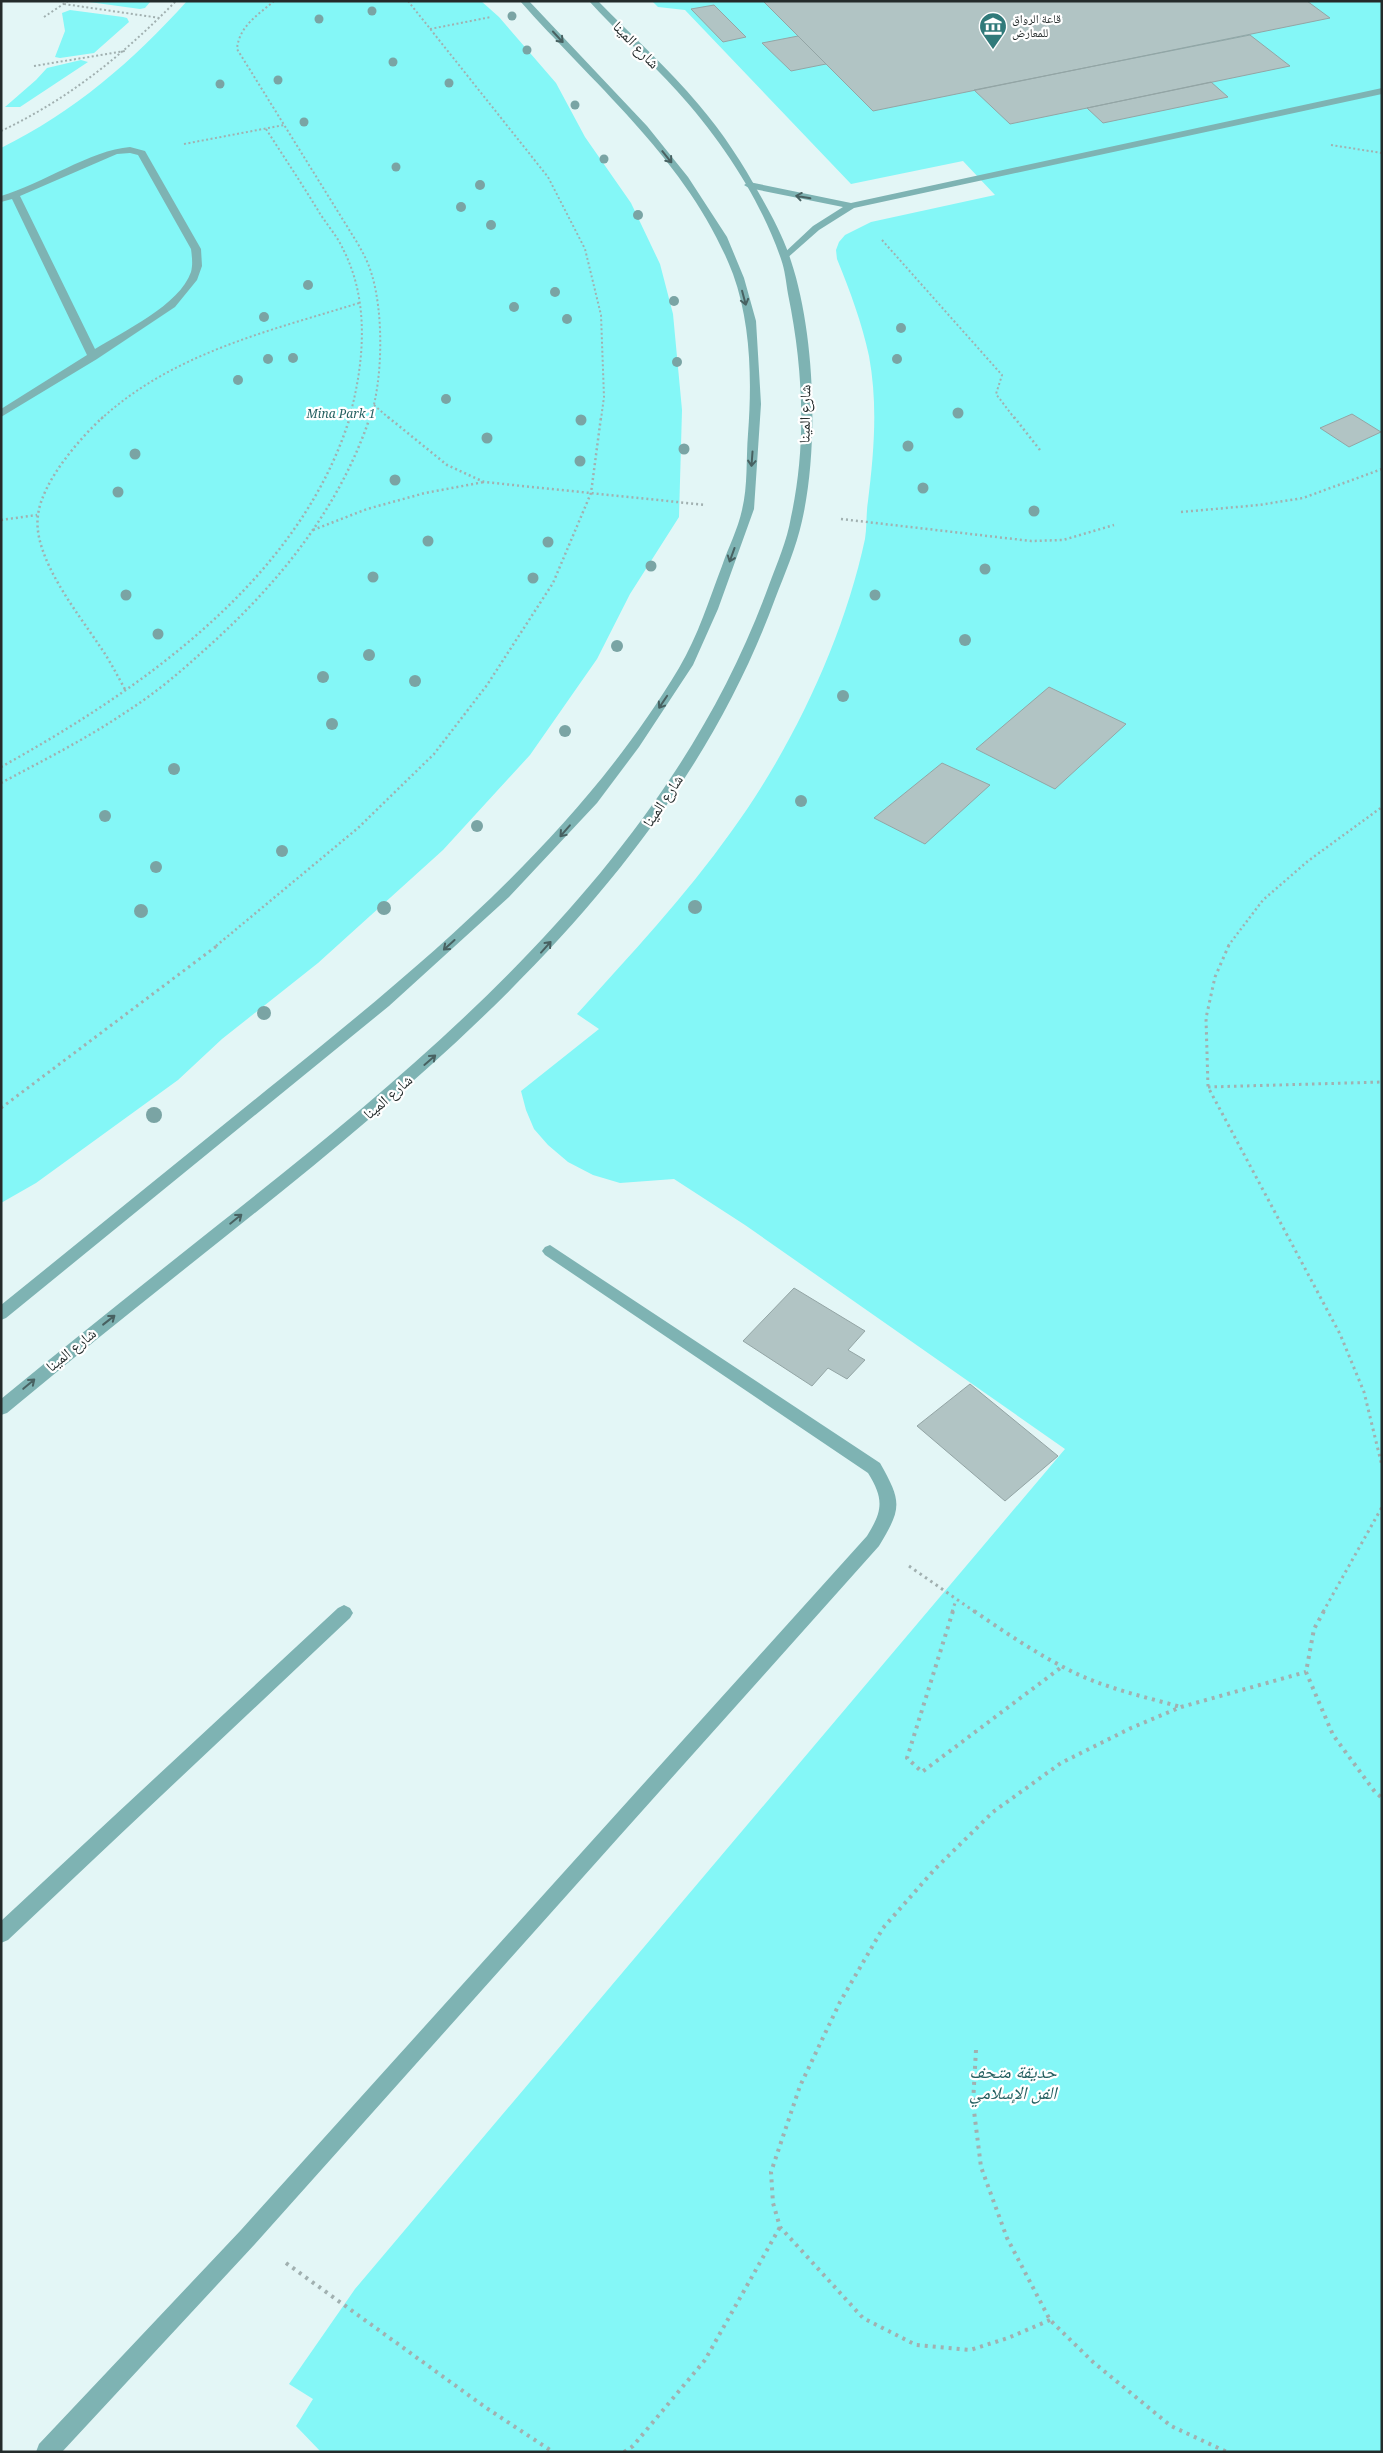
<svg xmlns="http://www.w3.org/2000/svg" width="1383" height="2453" viewBox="0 0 1383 2453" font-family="'Noto Serif','Noto Naskh Arabic',serif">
<rect width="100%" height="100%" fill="#e3f6f6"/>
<!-- green -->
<path fill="#84f7f7" d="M 82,1 L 151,1 L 145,8 L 140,9 Z
M 187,1 L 481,1 L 499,17 L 556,83 L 585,137 L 631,203 L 660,264 L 673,314 L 682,410 L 679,517 L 630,594 L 597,659 L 530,755 L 443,850 L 318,963 L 222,1039 L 178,1080 L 36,1183 L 1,1203 L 1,148 C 74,112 133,61 187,1 Z
M 652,1 L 1382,1 L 1382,2452 L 321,2452 L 296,2426 L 313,2399 L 289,2384 L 355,2289 L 1065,1449 L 745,1225 L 674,1179 L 620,1183 L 593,1175 L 568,1162 L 548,1145 L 534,1129 L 526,1110 L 521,1091 L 599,1029 L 577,1014 C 630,955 685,897 731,832 C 792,748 843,641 865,539 C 867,527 866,513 868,501 C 874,452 878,405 869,356 C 862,323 850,291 837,259 L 836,250 L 839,242 L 845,235 L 871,222 L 995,195 L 963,161 L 851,184 L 685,10 L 658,7 Z
M 70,10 L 123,17 L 127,18 L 129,22 L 94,53 L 60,58 L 55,57 L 65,31 L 62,13 Z
M 81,60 L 88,62 L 20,107 L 5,107 L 36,80 L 47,68 Z"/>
<!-- building -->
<path fill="#b1c4c4" stroke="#93a5a5" d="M 763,1 L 1307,1 L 1330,18 L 873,111 Z
M 714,5 L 746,37 L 723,42 L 691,9 Z
M 1250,35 L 1290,66 L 1010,124 L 974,90 Z
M 798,36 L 826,64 L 791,71 L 762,43 Z
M 1211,82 L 1228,97 L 1103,123 L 1087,108 Z
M 1352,414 L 1381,432 L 1349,447 L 1320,428 Z
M 1049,687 L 1126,724 L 1055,789 L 976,749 Z
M 942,763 L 990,785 L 925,844 L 874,818 Z
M 794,1288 L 865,1331 L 848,1350 L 865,1360 L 847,1379 L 828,1368 L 812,1386 L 743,1341 Z
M 970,1384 L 1058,1456 L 1005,1501 L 917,1426 Z"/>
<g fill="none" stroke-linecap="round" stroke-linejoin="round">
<!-- path-far3 -->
<path stroke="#a1b0b0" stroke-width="2" stroke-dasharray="2 2.5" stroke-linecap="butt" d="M 274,1 C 258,15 239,26 237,49 L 358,244 C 363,253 368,262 371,272 C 384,312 383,380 370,419
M 408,1 L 548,177 L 585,249 L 601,315 L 604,397 L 601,419
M 64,4 L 160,18
M 44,17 L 68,1
M 430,29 L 491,17
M 34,66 L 125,51
M 266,129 C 284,157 302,184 319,212 C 327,225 338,237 344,251 C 370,303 364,365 349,419
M 1,131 C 69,99 124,54 176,1
M 184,144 L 284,125
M 1331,145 L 1382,153
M 882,240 L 1002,375 L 996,394 L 1015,419
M 374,405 L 390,419
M 101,419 C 173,353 269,331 359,303"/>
<!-- path-far2 -->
<path stroke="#a1b0b0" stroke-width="2.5" stroke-dasharray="2 3" stroke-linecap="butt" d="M 103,417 C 79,439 42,482 38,515 C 32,556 77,612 99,645 C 109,659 117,675 126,691
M 388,417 L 447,465 L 484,482 L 706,505
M 1014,417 L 1040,450
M 1181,512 L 1259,505 L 1303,498 L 1382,469
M 841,519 L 1031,541 L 1063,540 L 1114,525
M 1,520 L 37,515
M 313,530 L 367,509 L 425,493 L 484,482
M 1,767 C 142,689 300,579 350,417
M 1,783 C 44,760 88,738 129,710 C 154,694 178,674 200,654 C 275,588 338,512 370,417
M 216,946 L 358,828 L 434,754 L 487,685 L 553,583 L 591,493 L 601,417
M 1228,946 L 1263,900 L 1308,861 L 1382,807"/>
<!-- path-far1 -->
<path stroke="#a1b0b0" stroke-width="3" stroke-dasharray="2.5 4" stroke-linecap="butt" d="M 1229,945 L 1215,977 L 1206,1018 L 1208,1087 L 1340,1334 L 1364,1392 L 1382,1466
M 1208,1087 L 1382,1082
M 1,1108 L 218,945
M 909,1566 L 975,1612
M 952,1612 L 956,1600
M 1323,1612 L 1382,1507"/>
<!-- path -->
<path stroke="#a1b0b0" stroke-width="4" stroke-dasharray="3 5" stroke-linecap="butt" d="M 953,1611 L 907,1758 L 922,1772 L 1063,1666
M 974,1611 C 1006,1633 1040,1656 1075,1673 C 1109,1689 1145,1697 1181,1707
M 1324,1611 L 1314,1629 L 1306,1672 L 1333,1735 L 1375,1792 L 1382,1798
M 976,2050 L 973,2103 L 981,2167 L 1007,2238 L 1050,2320 L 1093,2362 L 1171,2426 L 1227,2452
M 286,2263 L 485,2407 L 553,2452
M 1050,2320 L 1008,2338 L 970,2350 L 916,2345 L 863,2318 L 780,2227 L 773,2203 L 771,2172 L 800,2086 L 840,2002 L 883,1928 L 935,1869 L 993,1812 L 1061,1763 L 1131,1728 L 1181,1707 L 1306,1672
M 624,2452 L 633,2446 L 705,2360 L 780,2227"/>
<!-- lane -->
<path fill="#7eb3b3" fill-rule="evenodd" d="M 1382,88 L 1382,94 L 854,208 L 819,230 L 785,260 L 782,259 L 782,255 L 813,226 L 843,207 L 749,188 L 744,185 L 749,182 L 851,203 Z
M 130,147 L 145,151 L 201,249 L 202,266 L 197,280 L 175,307 L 97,359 L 1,417 L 1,409 L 87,355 L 12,199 L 1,202 L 1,196 C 42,184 91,150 130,147 ZM 130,153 L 138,155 L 191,249 C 192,257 193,264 191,272 C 180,305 122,332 95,349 L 20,196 L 117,154 Z
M 550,1245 L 880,1463 C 902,1502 902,1508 879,1546 L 255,2244 L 62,2452 L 36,2452 L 39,2444 L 241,2230 L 867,1536 C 883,1510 884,1499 868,1473 L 545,1255 L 542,1251 L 545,1247 Z
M 344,1605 L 350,1608 L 353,1613 L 350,1618 L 8,1940 L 1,1943 L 1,1921 L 338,1608 Z"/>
<!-- street -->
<path fill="#7eb3b3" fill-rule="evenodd" d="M 520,1 L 529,1 L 647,126 L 688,177 L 727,237 L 744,278 L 756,321 L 761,404 L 754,509 L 718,609 L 693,665 L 639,747 L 597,803 L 509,897 L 389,1006 L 6,1318 L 1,1320 L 1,1305 C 94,1230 186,1155 279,1080 C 428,960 580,834 679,668 C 698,636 709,600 722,566 C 728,548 738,529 742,510 C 748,486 746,458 748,434 C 752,381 751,324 733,274 C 691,164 596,87 520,1 Z
M 589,1 L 598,1 C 632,36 668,68 699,105 C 723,133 743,164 760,195 C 772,216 784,238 791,261 C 815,333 819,447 802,521 C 796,548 785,573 775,599 C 676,869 445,1062 226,1236 C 152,1295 79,1353 7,1413 L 1,1415 L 1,1399 C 73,1340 146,1282 219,1224 C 440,1050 670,858 769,585 C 777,563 787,541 791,517 C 807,444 803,367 788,294 C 786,282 785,270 781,259 C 760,198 720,138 677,91 C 649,60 617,32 589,1 Z"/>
</g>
<!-- trees -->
<g fill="#7aa4a4">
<circle cx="372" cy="11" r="4.5"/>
<circle cx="512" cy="16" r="4.5"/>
<circle cx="319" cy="19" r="4.5"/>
<circle cx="527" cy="50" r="4.5"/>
<circle cx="393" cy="62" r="4.5"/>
<circle cx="278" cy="80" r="4.5"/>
<circle cx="449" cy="83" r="4.5"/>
<circle cx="220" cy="84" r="4.5"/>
<circle cx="575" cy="105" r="4.5"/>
<circle cx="304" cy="122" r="4.5"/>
<circle cx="604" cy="159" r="4.5"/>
<circle cx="396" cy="167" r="4.5"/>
<circle cx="480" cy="185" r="5"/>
<circle cx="461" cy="207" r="5"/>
<circle cx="638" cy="215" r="5"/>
<circle cx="491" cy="225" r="5"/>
<circle cx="308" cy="285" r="5"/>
<circle cx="555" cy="292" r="5"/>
<circle cx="674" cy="301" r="5"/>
<circle cx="514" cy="307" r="5"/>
<circle cx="264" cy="317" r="5"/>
<circle cx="567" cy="319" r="5"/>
<circle cx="901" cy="328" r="5"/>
<circle cx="293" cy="358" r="5"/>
<circle cx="268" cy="359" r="5"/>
<circle cx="897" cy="359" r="5"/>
<circle cx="677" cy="362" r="5"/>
<circle cx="238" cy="380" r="5"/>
<circle cx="446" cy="399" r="5"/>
<circle cx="958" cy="413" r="5.5"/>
<circle cx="581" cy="420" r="5.5"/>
<circle cx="487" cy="438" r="5.5"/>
<circle cx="908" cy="446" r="5.5"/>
<circle cx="684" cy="449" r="5.5"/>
<circle cx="135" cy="454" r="5.5"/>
<circle cx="580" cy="461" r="5.5"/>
<circle cx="395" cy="480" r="5.5"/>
<circle cx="923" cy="488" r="5.5"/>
<circle cx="118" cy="492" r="5.5"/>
<circle cx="1034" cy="511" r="5.5"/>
<circle cx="428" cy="541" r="5.5"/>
<circle cx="548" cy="542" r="5.5"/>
<circle cx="651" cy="566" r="5.5"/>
<circle cx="985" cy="569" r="5.5"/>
<circle cx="373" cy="577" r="5.5"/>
<circle cx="533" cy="578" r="5.5"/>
<circle cx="126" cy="595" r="5.5"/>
<circle cx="875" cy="595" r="5.5"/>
<circle cx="158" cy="634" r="5.5"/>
<circle cx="965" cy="640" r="6"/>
<circle cx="617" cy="646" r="6"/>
<circle cx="369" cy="655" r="6"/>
<circle cx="323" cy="677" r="6"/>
<circle cx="415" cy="681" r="6"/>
<circle cx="843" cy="696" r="6"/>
<circle cx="332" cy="724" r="6"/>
<circle cx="565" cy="731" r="6"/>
<circle cx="174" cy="769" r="6"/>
<circle cx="801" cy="801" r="6"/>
<circle cx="105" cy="816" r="6"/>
<circle cx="477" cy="826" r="6"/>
<circle cx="282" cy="851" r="6"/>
<circle cx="156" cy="867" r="6"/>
<circle cx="695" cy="907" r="7"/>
<circle cx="384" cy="908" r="7"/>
<circle cx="141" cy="911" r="7"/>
<circle cx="264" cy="1013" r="7"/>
<circle cx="154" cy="1115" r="8"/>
</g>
<!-- one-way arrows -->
<defs><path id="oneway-shaft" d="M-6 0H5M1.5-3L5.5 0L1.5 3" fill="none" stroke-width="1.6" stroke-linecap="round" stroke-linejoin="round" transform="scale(1.25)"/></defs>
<g stroke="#486161">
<use href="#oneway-shaft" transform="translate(558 37) rotate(47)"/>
<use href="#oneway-shaft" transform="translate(667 157) rotate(51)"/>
<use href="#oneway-shaft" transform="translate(803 197) rotate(-170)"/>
<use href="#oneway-shaft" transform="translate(744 298) rotate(75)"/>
<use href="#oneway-shaft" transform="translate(752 459) rotate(94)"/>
<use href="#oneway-shaft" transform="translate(732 555) rotate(110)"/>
<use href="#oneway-shaft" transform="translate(663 702) rotate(124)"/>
<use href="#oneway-shaft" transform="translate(565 831) rotate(131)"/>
<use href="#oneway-shaft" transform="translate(449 945) rotate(138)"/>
<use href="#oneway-shaft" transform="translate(546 947) rotate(-48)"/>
<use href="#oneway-shaft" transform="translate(430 1060) rotate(-41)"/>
<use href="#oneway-shaft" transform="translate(236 1219) rotate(-39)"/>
<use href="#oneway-shaft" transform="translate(109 1320) rotate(-38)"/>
<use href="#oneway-shaft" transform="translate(29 1384) rotate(-40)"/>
</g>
<!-- icons -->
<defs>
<g id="museum-pin" transform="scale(1.4375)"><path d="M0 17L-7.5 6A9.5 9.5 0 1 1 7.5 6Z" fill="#307a7a" stroke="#fff"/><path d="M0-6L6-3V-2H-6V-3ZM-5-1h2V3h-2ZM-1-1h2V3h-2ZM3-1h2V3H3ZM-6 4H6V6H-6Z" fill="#fff"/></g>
</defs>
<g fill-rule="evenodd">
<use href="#museum-pin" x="993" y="26"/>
</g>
<g text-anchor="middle" stroke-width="4.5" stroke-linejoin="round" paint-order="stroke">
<!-- far-poi labels -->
<g font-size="12" fill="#242b2b" stroke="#fff" text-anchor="start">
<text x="1012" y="23">قاعة الرواق<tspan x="1012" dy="14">للمعارض</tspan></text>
</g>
<!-- far-park labels -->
<g font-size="12" font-style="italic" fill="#256061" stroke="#fff">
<text x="341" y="418">Mina Park 1</text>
</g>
<!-- street labels -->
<g font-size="15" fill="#242b2b" stroke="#fff">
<text transform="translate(636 45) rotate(46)" y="5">شارع المينا</text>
<text transform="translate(805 414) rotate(-89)" y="5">شارع المينا</text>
<text transform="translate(663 801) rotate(-56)" y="5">شارع المينا</text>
<text transform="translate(388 1097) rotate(-41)" y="5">شارع المينا</text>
<text transform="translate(71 1350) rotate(-39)" y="5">شارع المينا</text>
</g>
<!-- near-park labels -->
<g font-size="18" font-style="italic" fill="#256061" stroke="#fff">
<text x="1013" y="2078">حديقة متحف<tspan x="1013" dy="21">الفن الإسلامي</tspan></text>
</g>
</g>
<!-- border -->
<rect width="1383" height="2453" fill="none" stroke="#242b2b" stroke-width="5"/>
</svg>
